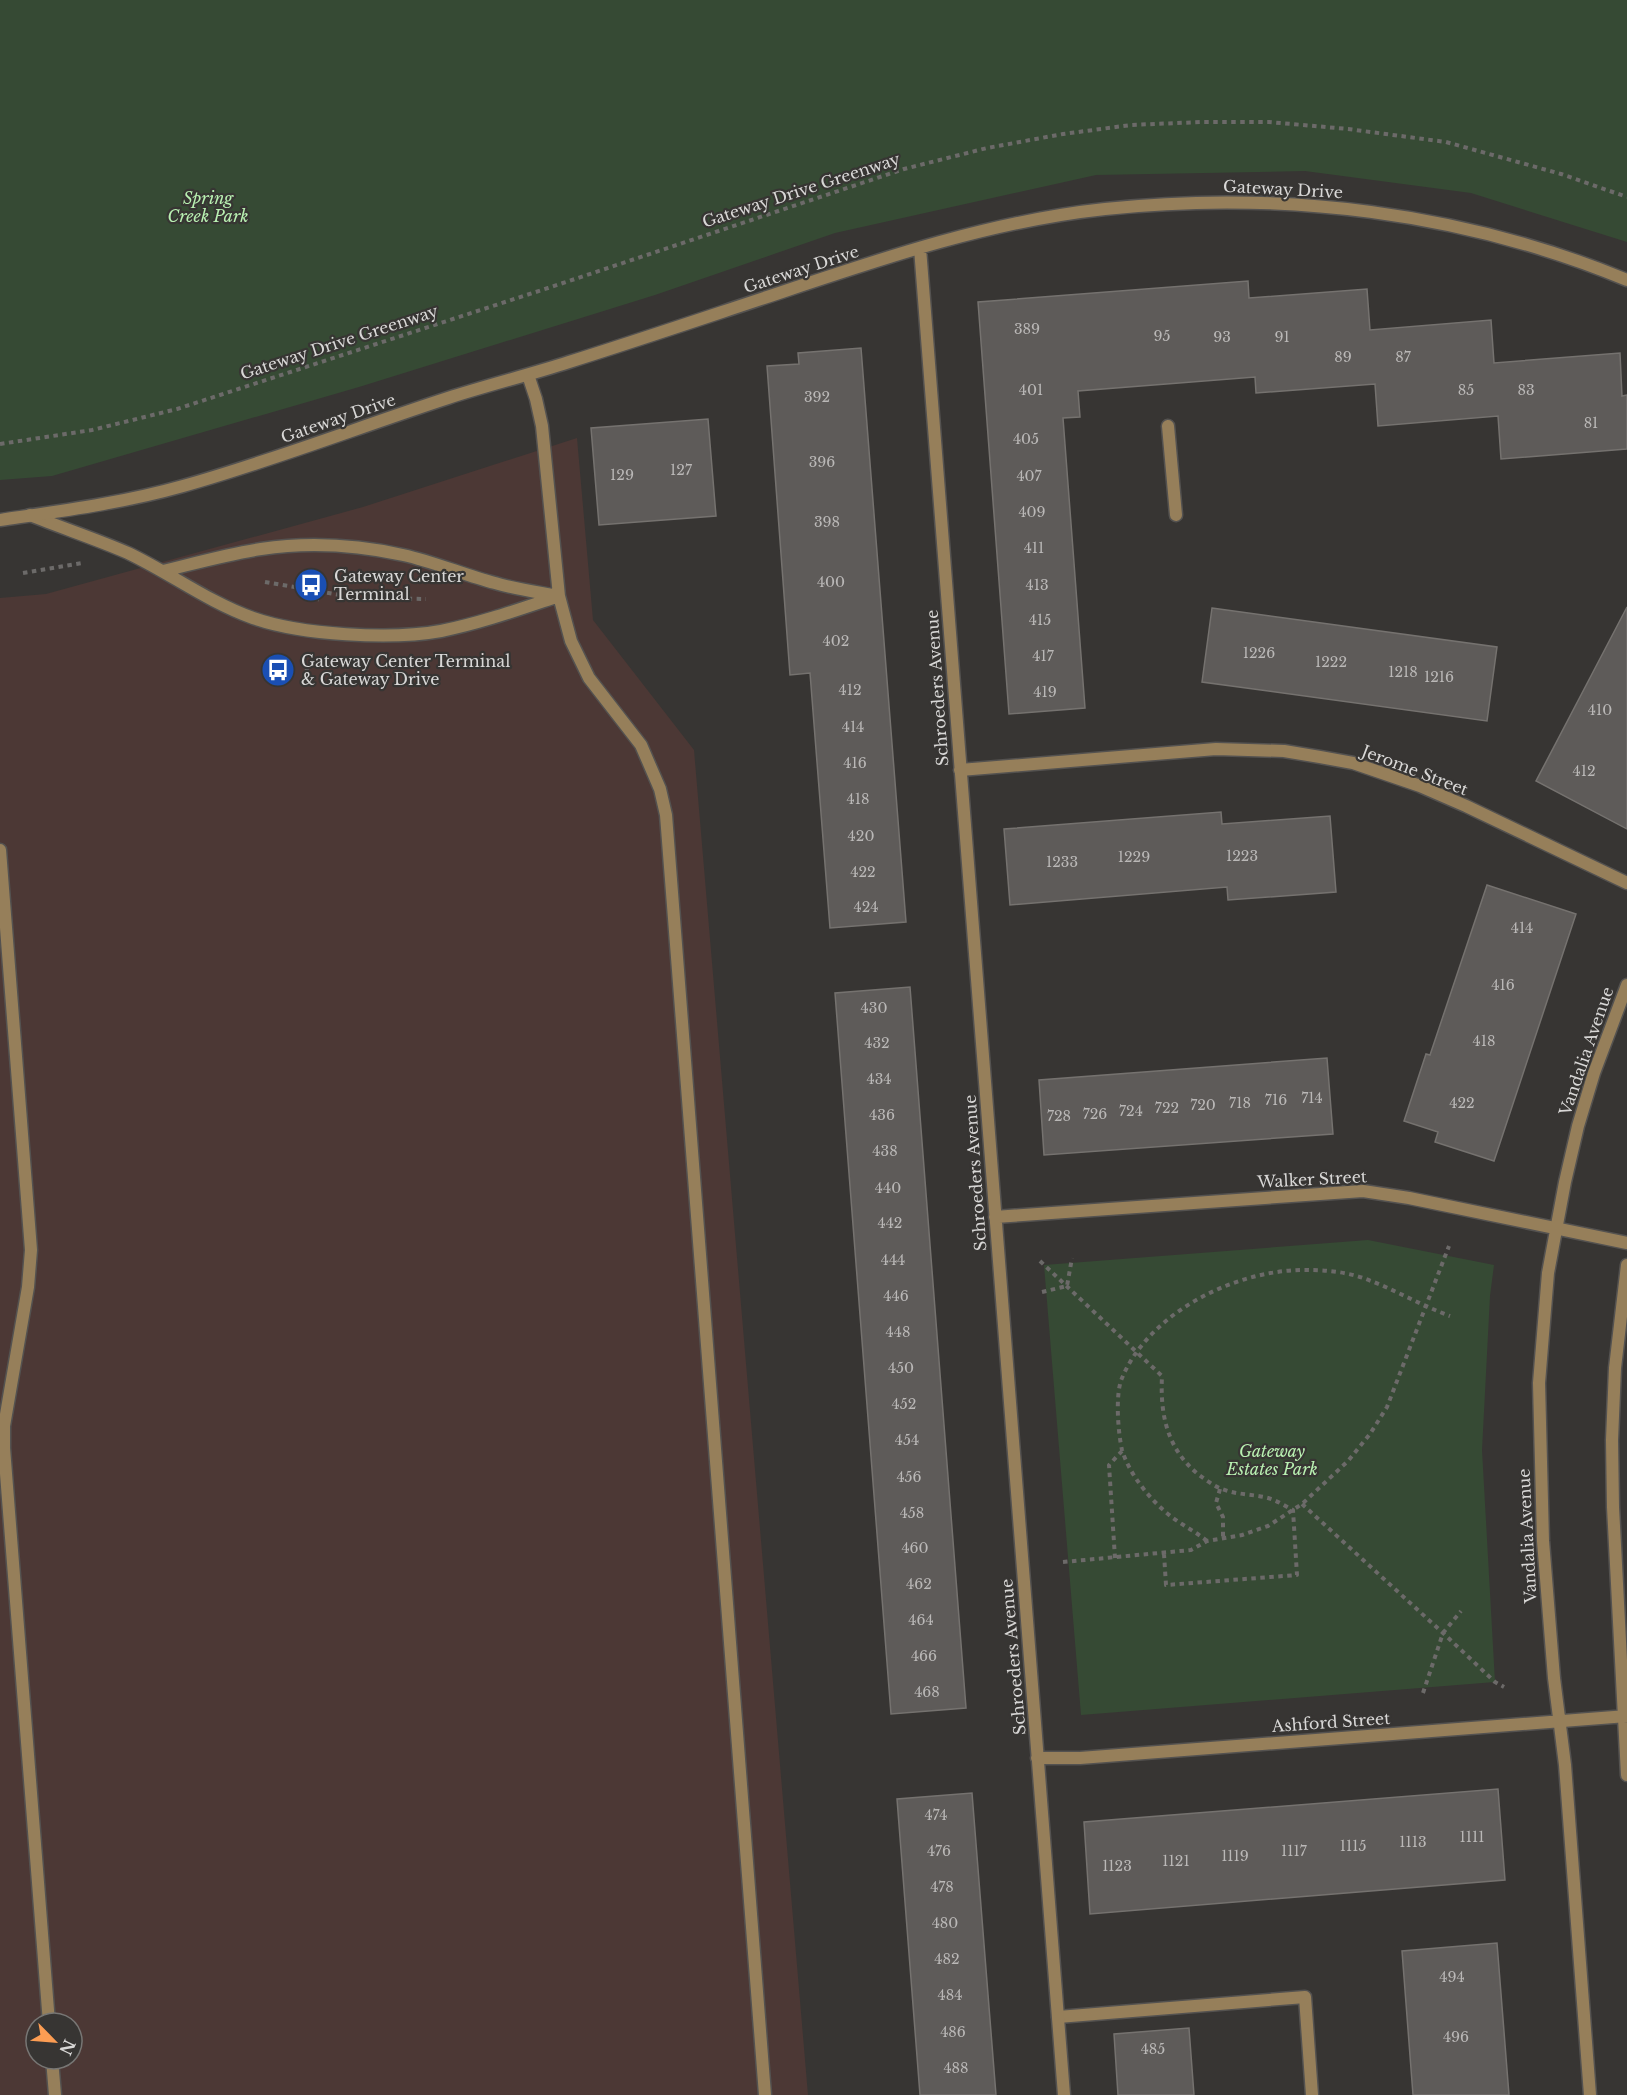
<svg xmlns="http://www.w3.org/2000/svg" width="1627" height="2095" viewBox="0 0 1627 2095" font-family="'Libre Baskerville',serif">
<rect width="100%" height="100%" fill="#373533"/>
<!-- commercial -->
<path fill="#4c3835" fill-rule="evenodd" d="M 577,438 L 593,620 L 694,750 L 808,2095 L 0,2095 L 0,598 L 46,594 L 363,507 ZM 36,2023 L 72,2023 L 72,2059 L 36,2059 Z"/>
<!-- green -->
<path fill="#364a34" d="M 0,0 L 1627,0 L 1627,242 L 1471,193 L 1305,171 L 1096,175 L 835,233 L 655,295 L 359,387 L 52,476 L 0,480 Z
M 1368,1240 L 1494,1265 L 1490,1296 L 1482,1450 L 1495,1682 L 1081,1715 L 1044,1265 Z"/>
<!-- building -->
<path fill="#5e5b59" stroke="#75726f" stroke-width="1.5" d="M 1248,281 L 1249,298 L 1367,289 L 1370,330 L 1491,320 L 1494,363 L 1620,353 L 1622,396 L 1627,395 L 1627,449 L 1501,459 L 1498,416 L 1378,426 L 1375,384 L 1256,393 L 1255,377 L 1078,391 L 1080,417 L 1063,418 L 1085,708 L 1009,714 L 978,302 Z
M 861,348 L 906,922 L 830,928 L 810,673 L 790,675 L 767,366 L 799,364 L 798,353 Z
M 708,419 L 716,516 L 599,525 L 591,428 Z
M 1627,607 L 1627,829 L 1536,781 Z
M 1212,608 L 1497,647 L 1487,721 L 1202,682 Z
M 1221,812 L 1222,824 L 1330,816 L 1336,892 L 1228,900 L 1227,887 L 1010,905 L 1004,829 Z
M 1487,885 L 1576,914 L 1494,1161 L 1435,1142 L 1438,1132 L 1404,1121 L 1426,1054 L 1430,1055 Z
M 910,987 L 966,1708 L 891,1714 L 835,993 Z
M 1327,1058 L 1333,1134 L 1044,1155 L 1039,1080 Z
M 1498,1789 L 1505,1880 L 1090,1914 L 1084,1822 Z
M 972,1793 L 996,2095 L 920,2095 L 897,1799 Z
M 1497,1943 L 1509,2095 L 1413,2095 L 1402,1951 Z
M 1189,2028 L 1194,2095 L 1118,2095 L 1114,2034 Z"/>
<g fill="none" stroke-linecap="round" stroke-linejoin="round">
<!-- service casing -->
<g stroke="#545250" stroke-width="15">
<path id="service" d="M 528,375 L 536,399 L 542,426 L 559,596 L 571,641 L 589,678 L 641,745 L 660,789 L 666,815 L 765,2095
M 1168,426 L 1176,515
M 30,515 C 62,528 96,539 128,553 C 170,573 208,602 253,618 C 301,635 391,640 441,631 C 481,623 520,609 559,596
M 163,571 C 196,563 228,554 261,549 C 308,542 357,545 403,555 C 435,562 464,575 495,583 C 515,589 537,592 558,596
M 0,850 L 31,1250 L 28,1287 L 4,1426 L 4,1448 L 49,2023
M 1058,2017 L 1305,1997 L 1312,2095
M 52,2059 L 55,2095"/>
</g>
<!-- minor casing -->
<g stroke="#545250" stroke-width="15">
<path id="minor" d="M 920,248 L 1064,2095
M 0,520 C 61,511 123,503 183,486 C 272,461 359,427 448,398 C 488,385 529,375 569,362 C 620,346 671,329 722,312 C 847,271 973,223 1105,209 C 1281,190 1463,212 1627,280
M 960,770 L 1216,749 L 1284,751 L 1320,757 L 1353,763 L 1420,786 L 1466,806 L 1627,883
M 995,1217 L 1363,1191 L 1409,1198 L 1627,1243
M 1627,1265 L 1615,1368 L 1612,1440 L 1613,1507 L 1627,1775
M 1037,1758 L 1080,1758 L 1627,1716
M 1590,2095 L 1565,1765 L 1554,1678 L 1543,1541 L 1539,1383 L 1548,1273 L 1565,1182 L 1578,1126 L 1594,1073 L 1627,985"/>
</g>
<!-- path -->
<path stroke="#6c6a69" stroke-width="4" stroke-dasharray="4.5 4.5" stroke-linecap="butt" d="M 0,444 L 92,430 L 177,409 L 548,288 L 904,169 L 987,148 L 1063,134 L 1131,125 L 1201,122 L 1269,122 L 1348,129 L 1446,142 L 1561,174 L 1627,197
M 23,573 L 82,563
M 265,582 L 358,598 L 426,599
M 317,601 L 318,590
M 305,679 L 308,663
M 1040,1261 L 1162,1376 C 1160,1415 1167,1449 1199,1475 C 1206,1480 1214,1486 1222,1489 C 1237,1495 1253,1494 1268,1498 C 1276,1500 1285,1506 1293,1510 L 1297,1575 L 1166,1585 L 1164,1554
M 1042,1292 L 1067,1286 L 1072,1258
M 1220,1489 L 1216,1503 L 1223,1517 L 1223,1539
M 1302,1504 L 1443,1633 L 1495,1682 L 1504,1687
M 1207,1541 C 1196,1532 1184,1526 1173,1518 C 1152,1502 1130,1476 1122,1450 C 1118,1432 1115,1394 1122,1378 C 1150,1311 1239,1268 1309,1270 C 1326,1270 1346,1272 1363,1278 C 1392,1288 1420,1305 1450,1316
M 1115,1558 L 1109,1465 L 1122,1451
M 1063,1562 L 1191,1550 L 1207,1541 L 1242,1535 L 1268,1526 L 1302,1504 L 1348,1461 L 1370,1434 L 1387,1407 L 1449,1246
M 1423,1693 L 1443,1633 L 1461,1611"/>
<!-- service -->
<use href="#service" stroke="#967f5a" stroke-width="12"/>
<!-- minor -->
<use href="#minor" stroke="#967f5a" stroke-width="12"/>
</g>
<!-- icons -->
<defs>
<g id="bus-disc" transform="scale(1.725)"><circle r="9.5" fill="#1a4fb4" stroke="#373533"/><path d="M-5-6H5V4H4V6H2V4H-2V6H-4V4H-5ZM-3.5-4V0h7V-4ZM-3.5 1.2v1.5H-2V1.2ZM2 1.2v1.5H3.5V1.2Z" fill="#fff"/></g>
</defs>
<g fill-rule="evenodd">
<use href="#bus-disc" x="311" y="585"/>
<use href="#bus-disc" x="278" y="670"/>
</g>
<g text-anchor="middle" stroke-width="4.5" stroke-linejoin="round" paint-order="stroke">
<!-- number labels -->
<g font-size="14" fill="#bab8b7">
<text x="1027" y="334">389</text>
<text x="1162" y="341">95</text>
<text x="1222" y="342">93</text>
<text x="1282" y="342">91</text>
<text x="1343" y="362">89</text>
<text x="1403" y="362">87</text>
<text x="1031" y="395">401</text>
<text x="1466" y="395">85</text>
<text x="1526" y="395">83</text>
<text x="817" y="402">392</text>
<text x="1591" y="428">81</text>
<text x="1026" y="444">405</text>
<text x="822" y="467">396</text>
<text x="681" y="475">127</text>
<text x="622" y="480">129</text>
<text x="1029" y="481">407</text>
<text x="1032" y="517">409</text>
<text x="827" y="527">398</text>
<text x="1034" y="553">411</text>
<text x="831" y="587">400</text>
<text x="1037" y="590">413</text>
<text x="1040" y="625">415</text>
<text x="836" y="646">402</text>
<text x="1259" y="658">1226</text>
<text x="1043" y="661">417</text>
<text x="1331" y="667">1222</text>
<text x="1403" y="677">1218</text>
<text x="1439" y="682">1216</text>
<text x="850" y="695">412</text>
<text x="1045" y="697">419</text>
<text x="1600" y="715">410</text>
<text x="853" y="732">414</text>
<text x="855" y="768">416</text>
<text x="1584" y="776">412</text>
<text x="858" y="804">418</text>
<text x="861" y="841">420</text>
<text x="1242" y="861">1223</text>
<text x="1134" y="862">1229</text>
<text x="1062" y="867">1233</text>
<text x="863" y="877">422</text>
<text x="866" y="912">424</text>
<text x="1522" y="933">414</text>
<text x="1503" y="990">416</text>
<text x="874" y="1013">430</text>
<text x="1484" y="1046">418</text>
<text x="877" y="1048">432</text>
<text x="879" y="1084">434</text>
<text x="1312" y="1103">714</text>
<text x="1276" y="1105">716</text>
<text x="1240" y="1108">718</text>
<text x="1462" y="1108">422</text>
<text x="1203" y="1110">720</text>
<text x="1167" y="1113">722</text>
<text x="1131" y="1116">724</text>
<text x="1095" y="1119">726</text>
<text x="882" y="1120">436</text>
<text x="1059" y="1121">728</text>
<text x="885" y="1156">438</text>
<text x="888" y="1193">440</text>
<text x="890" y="1228">442</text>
<text x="893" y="1265">444</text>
<text x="896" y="1301">446</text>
<text x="898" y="1337">448</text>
<text x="901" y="1373">450</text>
<text x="904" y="1409">452</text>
<text x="907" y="1445">454</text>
<text x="909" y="1482">456</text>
<text x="912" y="1518">458</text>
<text x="915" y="1553">460</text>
<text x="919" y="1589">462</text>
<text x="921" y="1625">464</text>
<text x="924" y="1661">466</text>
<text x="927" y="1697">468</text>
<text x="936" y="1820">474</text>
<text x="1472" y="1842">1111</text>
<text x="1413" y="1847">1113</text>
<text x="1353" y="1851">1115</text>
<text x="939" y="1856">476</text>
<text x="1294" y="1856">1117</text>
<text x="1235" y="1861">1119</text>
<text x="1176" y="1866">1121</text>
<text x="1117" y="1871">1123</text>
<text x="942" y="1892">478</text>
<text x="945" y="1928">480</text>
<text x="947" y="1964">482</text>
<text x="1452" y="1982">494</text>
<text x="950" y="2000">484</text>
<text x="953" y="2037">486</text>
<text x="1456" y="2042">496</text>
<text x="1153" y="2054">485</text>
<text x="956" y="2073">488</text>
</g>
<!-- street labels -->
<g font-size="16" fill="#d8d7d6" stroke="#373533">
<text transform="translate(1283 189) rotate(3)" y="6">Gateway Drive</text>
<text transform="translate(801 190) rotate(-18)" y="6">Gateway Drive Greenway</text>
<text transform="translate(801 269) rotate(-18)" y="6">Gateway Drive</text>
<text transform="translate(339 342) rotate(-18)" y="6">Gateway Drive Greenway</text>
<text transform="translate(338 418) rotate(-19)" y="6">Gateway Drive</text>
<text transform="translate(937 688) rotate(-94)" y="6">Schroeders Avenue</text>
<text transform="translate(1415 770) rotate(21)" y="6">Jerome Street</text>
<text transform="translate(1586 1051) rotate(-71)" y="6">Vandalia Avenue</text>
<text transform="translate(975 1173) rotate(-94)" y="6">Schroeders Avenue</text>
<text transform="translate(1312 1179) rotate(-3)" y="6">Walker Street</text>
<text transform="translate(1527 1536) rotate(-93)" y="6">Vandalia Avenue</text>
<text transform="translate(1013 1657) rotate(-95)" y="6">Schroeders Avenue</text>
<text transform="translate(1331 1722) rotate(-4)" y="6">Ashford Street</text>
</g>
<!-- park labels -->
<g font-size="16" font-style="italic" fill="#b9f1b2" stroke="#373533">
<text x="208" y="204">Spring<tspan x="208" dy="18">Creek Park</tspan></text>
<text x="1272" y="1457">Gateway<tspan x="1272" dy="18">Estates Park</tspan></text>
</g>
<!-- poi labels -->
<g font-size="16" fill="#d8d7d6" stroke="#373533" text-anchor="start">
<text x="334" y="582">Gateway Center<tspan x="334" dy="18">Terminal</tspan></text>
<text x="301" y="667">Gateway Center Terminal<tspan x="301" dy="18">&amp; Gateway Drive</tspan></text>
</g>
</g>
<!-- north arrow -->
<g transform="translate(54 2041) rotate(115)"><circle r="28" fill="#373533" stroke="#777674" stroke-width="1.5"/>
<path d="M0-4.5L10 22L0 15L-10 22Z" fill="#fc9d53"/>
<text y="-9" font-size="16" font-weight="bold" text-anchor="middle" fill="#d8d7d6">N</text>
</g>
</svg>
